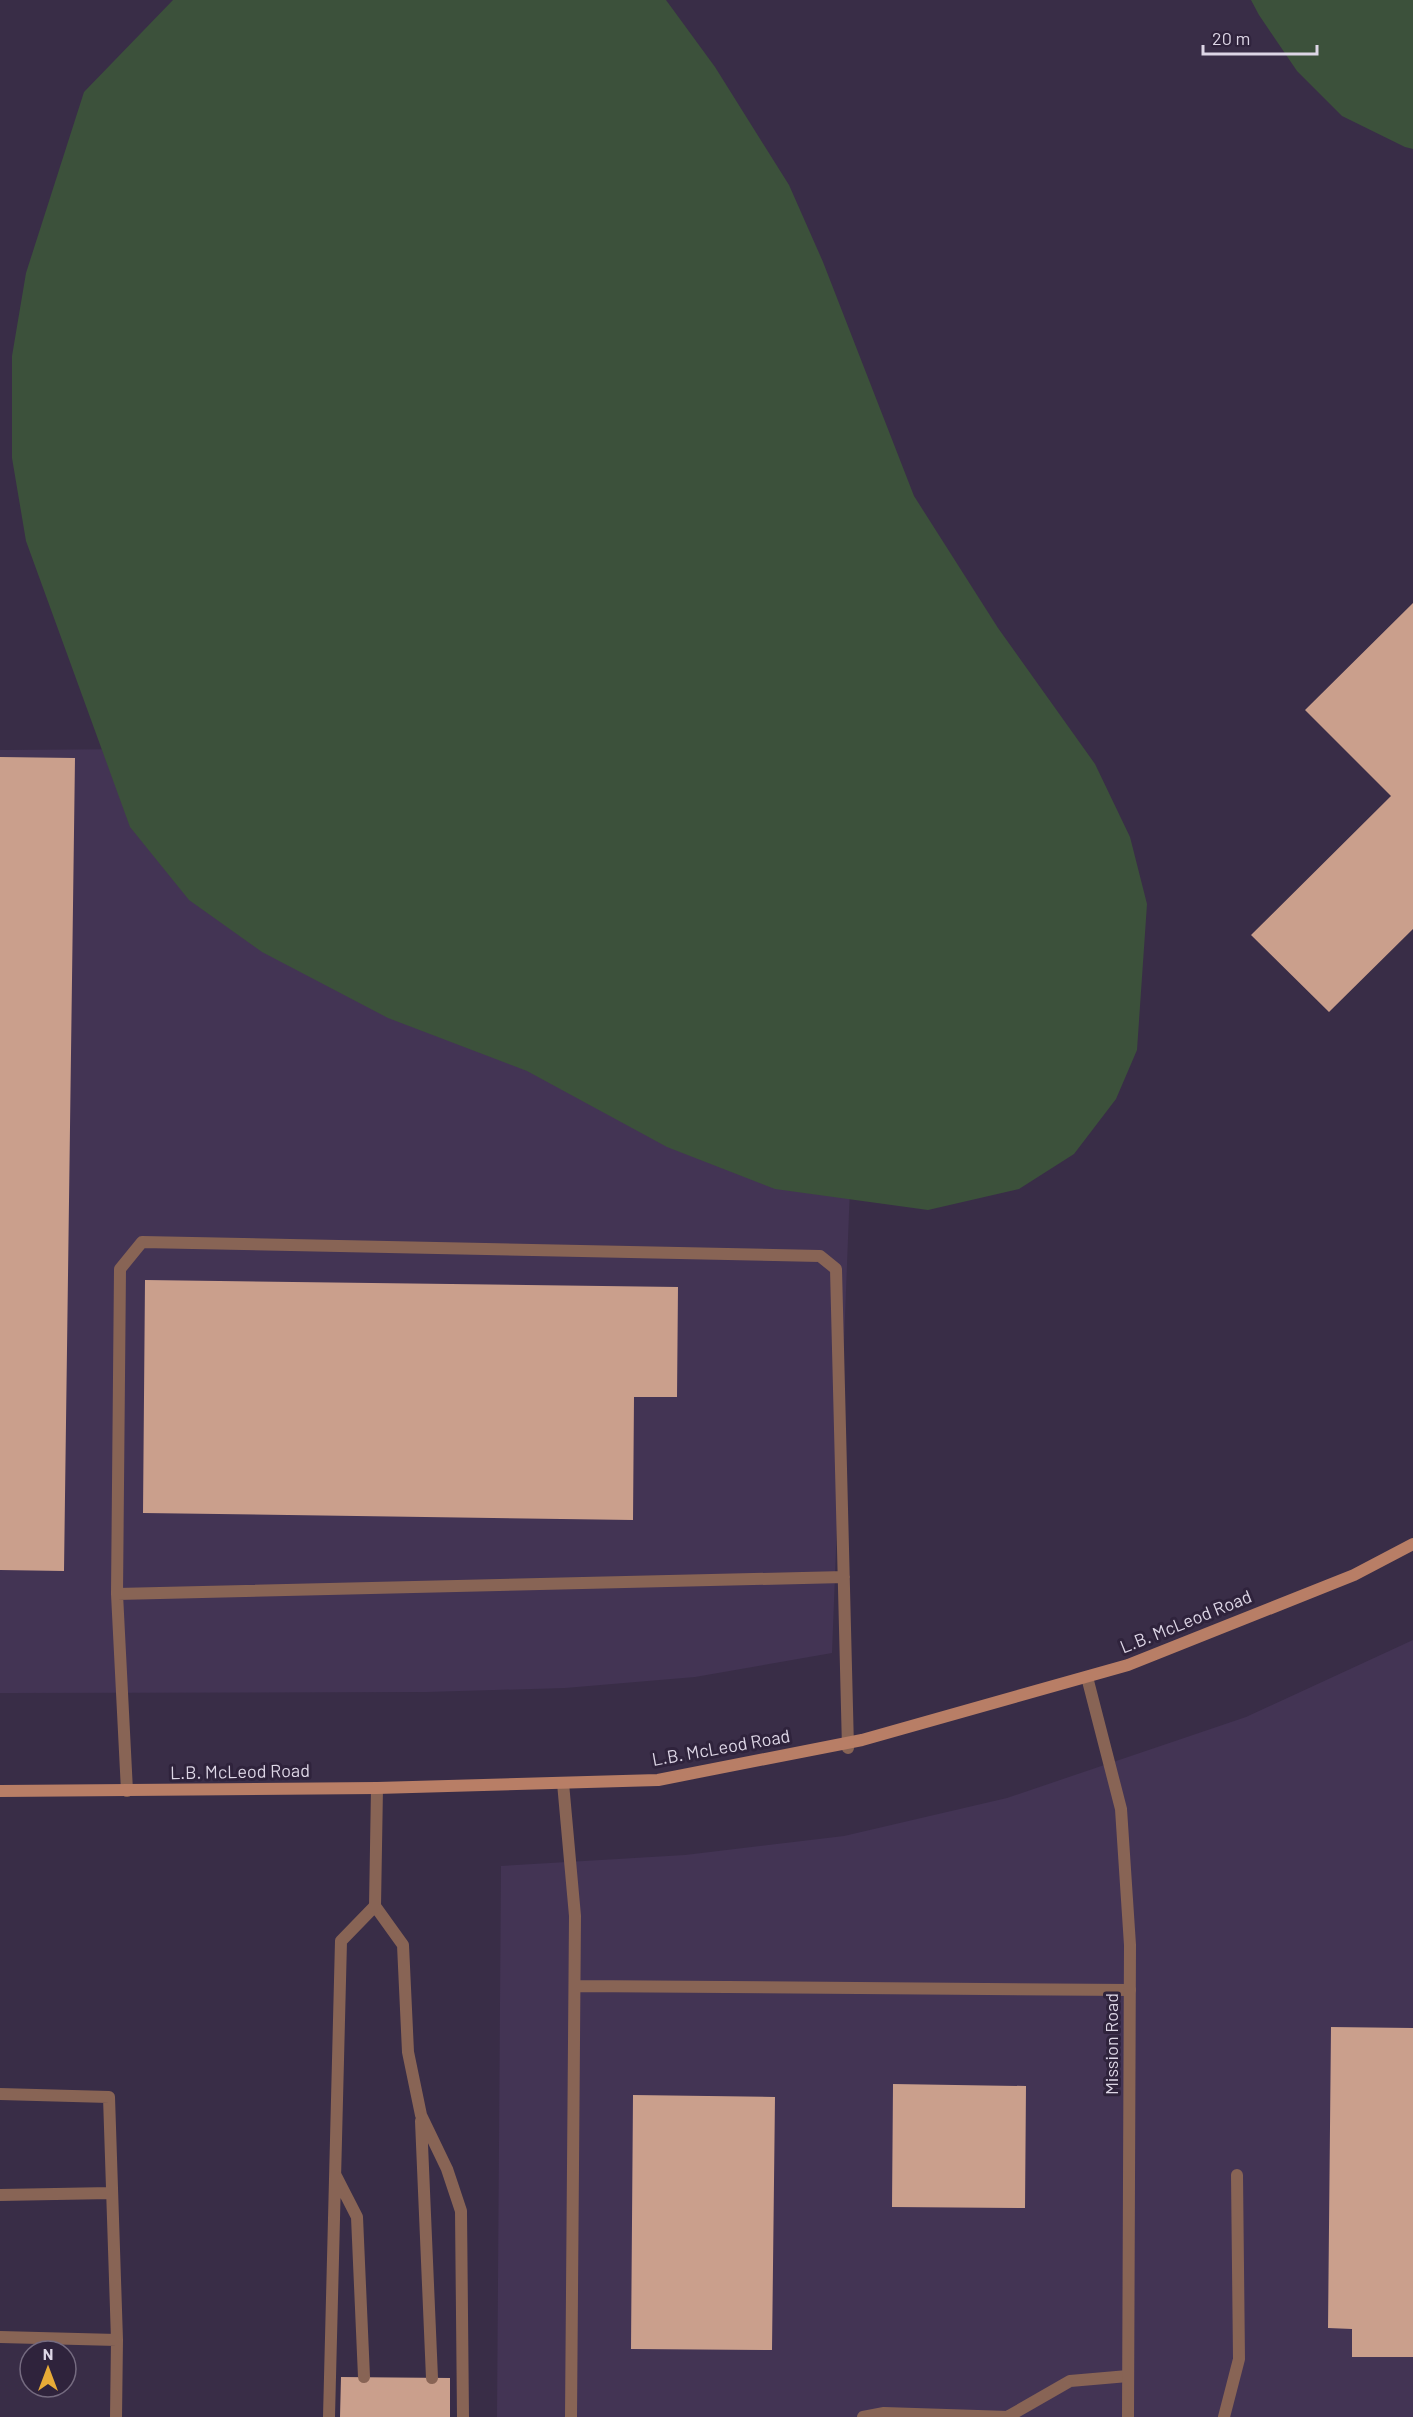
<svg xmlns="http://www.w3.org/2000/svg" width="1413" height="2417" viewBox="0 0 1413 2417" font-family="Barlow,sans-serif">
<rect width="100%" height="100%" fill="#392d47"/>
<!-- built -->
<path fill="#433454" d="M 870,670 L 832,1653 L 695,1677 L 565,1688 L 427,1692 L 0,1693 L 0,750 L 441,747 Z
M 1413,1640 L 1413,2417 L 497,2417 L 501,1866 L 685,1855 L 844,1836 L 1007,1798 L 1246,1717 Z"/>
<!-- green -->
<path fill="#3c513b" d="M 173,0 L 666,0 L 715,67 L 789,185 L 823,262 L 914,496 L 998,628 L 1095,764 L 1130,837 L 1147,904 L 1137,1050 L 1116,1099 L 1074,1154 L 1019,1189 L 928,1210 L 775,1189 L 667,1147 L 527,1071 L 388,1018 L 262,952 L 189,900 L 130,827 L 26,541 L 12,458 L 12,356 L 26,273 L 84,92 Z
M 1251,0 L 1413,0 L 1413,149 L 1405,147 L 1342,116 L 1297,71 L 1259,15 Z"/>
<!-- building -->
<path fill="#ca9f8c" d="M 1413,603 L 1413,929 L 1329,1012 L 1251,935 L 1391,796 L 1305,710 Z
M 0,757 L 75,758 L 64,1571 L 0,1570 Z
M 145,1280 L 678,1287 L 677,1397 L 634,1397 L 633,1520 L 143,1513 Z
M 1331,2027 L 1413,2028 L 1413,2357 L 1352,2357 L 1352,2329 L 1328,2328 Z
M 893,2084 L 1026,2086 L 1025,2208 L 892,2207 Z
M 633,2095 L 775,2097 L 772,2350 L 631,2349 Z
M 341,2377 L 450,2378 L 450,2417 L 340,2417 Z"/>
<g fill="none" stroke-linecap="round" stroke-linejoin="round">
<!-- lane -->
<path stroke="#886455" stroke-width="12" d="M 117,1594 L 844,1577
M 563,1783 L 575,1916 L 571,2417
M 377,1788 L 375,1906 L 403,1945 L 408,2052 L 421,2115 L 447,2169 L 461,2211 L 463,2417
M 127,1791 L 117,1594 L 120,1269 L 142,1242 L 820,1256 L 836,1269 L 848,1748
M 575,1986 L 1130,1990
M 0,2094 L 109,2097 L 117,2340 L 0,2337
M 421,2121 L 432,2378
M 336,2176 L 357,2217 L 364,2377
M 0,2195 L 111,2193
M 1009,2416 L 1070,2381 L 1128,2376
M 116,2417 L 117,2340
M 329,2417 L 341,1941 L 375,1906
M 863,2417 L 884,2413 L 1009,2417
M 1224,2417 L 1239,2359 L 1237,2175"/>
<!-- street -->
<path stroke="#886455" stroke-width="12" d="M 1087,1677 L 1121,1809 L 1130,1945 L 1128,2417"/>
<!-- secondary -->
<path stroke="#b87e66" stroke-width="12" d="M 0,1791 L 377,1788 L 658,1780 L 862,1740 L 1128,1665 L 1354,1575 L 1413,1544"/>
</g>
<g text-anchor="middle" stroke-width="6" stroke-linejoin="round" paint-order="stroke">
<!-- street labels -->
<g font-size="18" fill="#ddd6e6" stroke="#2f233c">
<text transform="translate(1186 1622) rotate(-22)" y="6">L.B. McLeod Road</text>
<text transform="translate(721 1748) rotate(-10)" y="6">L.B. McLeod Road</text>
<text transform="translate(240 1772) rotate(-1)" y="6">L.B. McLeod Road</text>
<text transform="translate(1112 2044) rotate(-90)" y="6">Mission Road</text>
</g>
</g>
<!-- north arrow -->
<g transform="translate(48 2369)"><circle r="28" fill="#2f233c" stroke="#756b80" stroke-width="1.5"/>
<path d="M0-4.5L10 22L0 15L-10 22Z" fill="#e8ab37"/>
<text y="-9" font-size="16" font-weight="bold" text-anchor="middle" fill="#ddd6e6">N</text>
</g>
<!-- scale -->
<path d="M1203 45v9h114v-9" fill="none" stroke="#ddd6e6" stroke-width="3"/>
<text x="1212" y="45" font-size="18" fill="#ddd6e6" stroke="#2f233c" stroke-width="4.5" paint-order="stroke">20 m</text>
</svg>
